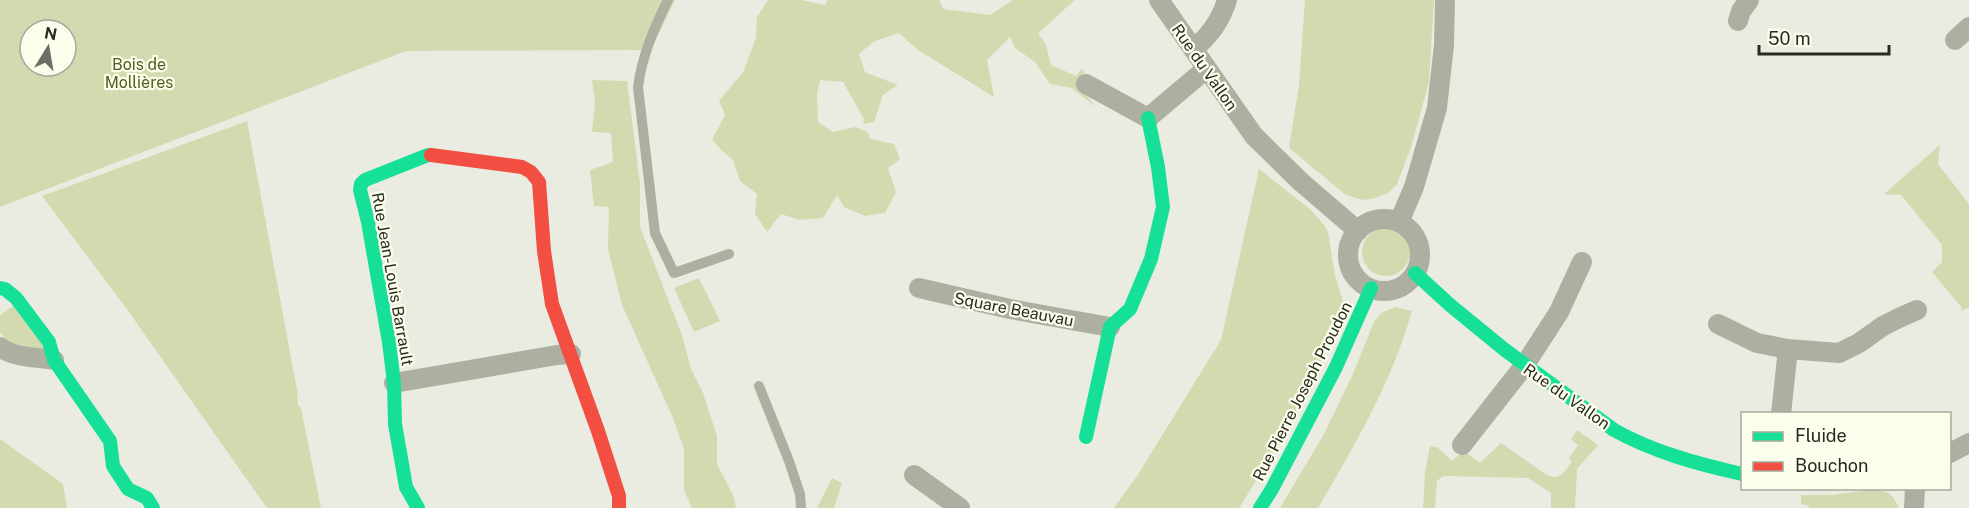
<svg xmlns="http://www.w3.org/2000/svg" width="1969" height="508" viewBox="0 0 1969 508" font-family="'Public Sans',sans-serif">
<rect width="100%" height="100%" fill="#eaece1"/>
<!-- green -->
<path fill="#d3dab0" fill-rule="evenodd" d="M 0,0 L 675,0 L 651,50 L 406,51 L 0,207 ZM 30,30 L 66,30 L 66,66 L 30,66 Z
M 768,0 L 801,0 L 825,5 L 828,0 L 939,0 L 943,9 L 990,15 L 1013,0 L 1075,0 C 1062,10 1052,23 1038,33 L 1046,45 L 1051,65 L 1076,76 L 1082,69 L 1085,74 L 1080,88 L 1096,107 L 1072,88 L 1050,84 L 1035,62 L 1015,48 L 1010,37 L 987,60 L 994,97 L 918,50 L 899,33 L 873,42 L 859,54 L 865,72 L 898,85 L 883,95 L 874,122 L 863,124 L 864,119 L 843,82 L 820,80 L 817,93 L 818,122 L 833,132 L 855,127 L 868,132 L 870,139 L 894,144 L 900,159 L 888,168 L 896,192 L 885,213 L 865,216 L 844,207 L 837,195 L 823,218 L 799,220 L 781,214 L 767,232 L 755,214 L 757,194 L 740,181 L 733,160 L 721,150 L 712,139 L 725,115 L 719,101 L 743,72 L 756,38 L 757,17 Z
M 1305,0 L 1434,0 L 1429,82 L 1411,147 L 1397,184 L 1388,193 L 1376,198 L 1364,200 L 1355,198 L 1346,195 L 1289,148 L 1299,85 Z
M 592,80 L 627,81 L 640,183 L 640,227 L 682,335 L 691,369 L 703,393 L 717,436 L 717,464 L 733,495 L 736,508 L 692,508 L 684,490 L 684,449 L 673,418 L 622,305 L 608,249 L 609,207 L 594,206 L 590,170 L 613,162 L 611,133 L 592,132 L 595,102 Z
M 247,121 L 297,390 L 298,406 L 301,408 L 321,508 L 267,508 L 126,308 L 42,196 Z
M 1940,145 L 1938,164 L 1969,204 L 1969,307 L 1962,311 L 1962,308 L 1932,272 L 1942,262 L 1942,245 L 1901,195 L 1884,194 Z
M 1259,169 L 1310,209 L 1324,225 L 1328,232 L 1335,276 L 1344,304 L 1339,319 L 1313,378 L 1269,460 L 1239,508 L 1114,508 L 1137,476 L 1221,340 Z
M1362 252a24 24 0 1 1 48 0a24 24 0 1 1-48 0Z
M 699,278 L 720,321 L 694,332 L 674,288 Z
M 13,306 L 46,350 L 7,342 L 0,332 L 0,315 Z
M 1396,307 L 1412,311 C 1391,384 1356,443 1318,508 L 1280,508 L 1324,434 L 1352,376 L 1374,322 L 1381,313 Z
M 1577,430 L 1598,445 L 1577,469 L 1575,508 L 1551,508 L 1551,493 L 1528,478 L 1443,476 L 1437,481 L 1435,508 L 1423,508 L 1425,473 L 1430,446 L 1437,447 L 1452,461 L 1464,451 L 1480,463 L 1501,443 L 1545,474 C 1559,482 1564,473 1572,461 L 1569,458 L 1578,445 L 1571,439 Z
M 0,439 L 63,484 L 67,508 L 0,508 Z
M 832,478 L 842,483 L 834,508 L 817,508 Z
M 1869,490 C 1885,489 1893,493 1899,508 L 1809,508 L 1809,506 L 1801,504 L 1801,495 L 1831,495 Z"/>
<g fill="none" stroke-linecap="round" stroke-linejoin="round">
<!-- lane -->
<path stroke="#adb0a0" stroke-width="10" d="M 668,0 C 654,28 642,56 638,87 L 655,233 L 674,273 L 729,254
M 759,386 L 789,461 L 800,494 L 801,508"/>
<!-- street -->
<path stroke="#adb0a0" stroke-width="20" d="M 1159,0 L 1254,136 L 1301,182 L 1358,231
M 1738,21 L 1741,11 L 1749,0
M 1955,40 L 1969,27
M 1193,49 C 1210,36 1221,20 1227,0
M 1086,84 L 1148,118 L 1206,69
M1348 255a36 36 0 1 1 72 0a36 36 0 1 1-72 0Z
M 1399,222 L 1414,187 L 1437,108 L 1444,45 L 1445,0
M 919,288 L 1010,309 L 1110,327
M 1718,324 L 1757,343 L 1788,349
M 0,347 C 14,358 37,357 54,360
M 394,383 L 557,355 L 571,354
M 1781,414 L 1788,349 L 1839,353 L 1859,343 L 1883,326 L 1901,317 L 1917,310
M 1462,445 L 1524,366 L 1559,312 L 1582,262
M 1950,453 L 1969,443
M 914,475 L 960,508
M 1914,508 L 1915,488"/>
<!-- fast -->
<path stroke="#16e098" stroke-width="14" d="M 1415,273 L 1450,305 L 1505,350 L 1614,430 C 1653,452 1698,464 1742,474
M 0,288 L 5,289 L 16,298 L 49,342 L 54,360 L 110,441 L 113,466 L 128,489 L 147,498 L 153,508
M 1086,437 L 1110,327 L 1130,309 L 1151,259 L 1163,207 L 1158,167 L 1148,118
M 418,508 L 406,487 L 395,424 L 394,383 L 389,342 L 368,222 L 360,190 L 361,184 L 365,180 L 428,155 L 431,155
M 1260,508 L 1272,489 L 1336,367 L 1371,288"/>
<!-- jam -->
<path stroke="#f24e42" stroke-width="14" d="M 431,155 L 522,167 L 531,172 L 539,182 L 544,251 L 552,304 L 598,431 L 619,496 L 619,508"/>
</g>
<g text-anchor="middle" stroke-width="4.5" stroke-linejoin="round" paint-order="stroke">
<!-- park labels -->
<g font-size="16" fill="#555d23" stroke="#fafeea">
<text x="139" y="70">Bois de<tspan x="139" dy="18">Mollières</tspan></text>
</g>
<!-- street labels -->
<g font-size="16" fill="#292a23" stroke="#fafeea">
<text transform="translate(1205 67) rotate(55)" y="6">Rue du Vallon</text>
<text transform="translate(393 279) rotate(80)" y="6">Rue Jean-Louis Barrault</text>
<text transform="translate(1014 309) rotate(11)" y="6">Square Beauvau</text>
<text transform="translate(1302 391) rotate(-63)" y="6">Rue Pierre Joseph Proudon</text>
<text transform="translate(1567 396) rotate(35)" y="6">Rue du Vallon</text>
</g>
</g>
<!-- legend -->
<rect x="1741" y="412" width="210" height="78" fill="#fafeea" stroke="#a6a99a" stroke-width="1.5"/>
<rect x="1753" y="432" width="30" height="9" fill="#16e098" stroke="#a6a99a" stroke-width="1.5"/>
<text x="1795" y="442" font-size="18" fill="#292a23">Fluide</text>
<rect x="1753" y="462" width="30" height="9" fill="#f24e42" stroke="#a6a99a" stroke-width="1.5"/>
<text x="1795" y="472" font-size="18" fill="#292a23">Bouchon</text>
<!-- north arrow -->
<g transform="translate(48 48) rotate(11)"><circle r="28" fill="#fafeea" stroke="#a6a99a" stroke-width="1.5"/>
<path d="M0-4.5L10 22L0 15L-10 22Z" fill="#6d6e66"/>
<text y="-9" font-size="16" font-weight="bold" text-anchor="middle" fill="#292a23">N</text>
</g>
<!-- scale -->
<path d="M1759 45v9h130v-9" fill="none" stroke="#292a23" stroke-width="3"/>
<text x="1768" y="45" font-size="18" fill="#292a23" stroke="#fafeea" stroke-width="4.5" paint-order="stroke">50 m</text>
</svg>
